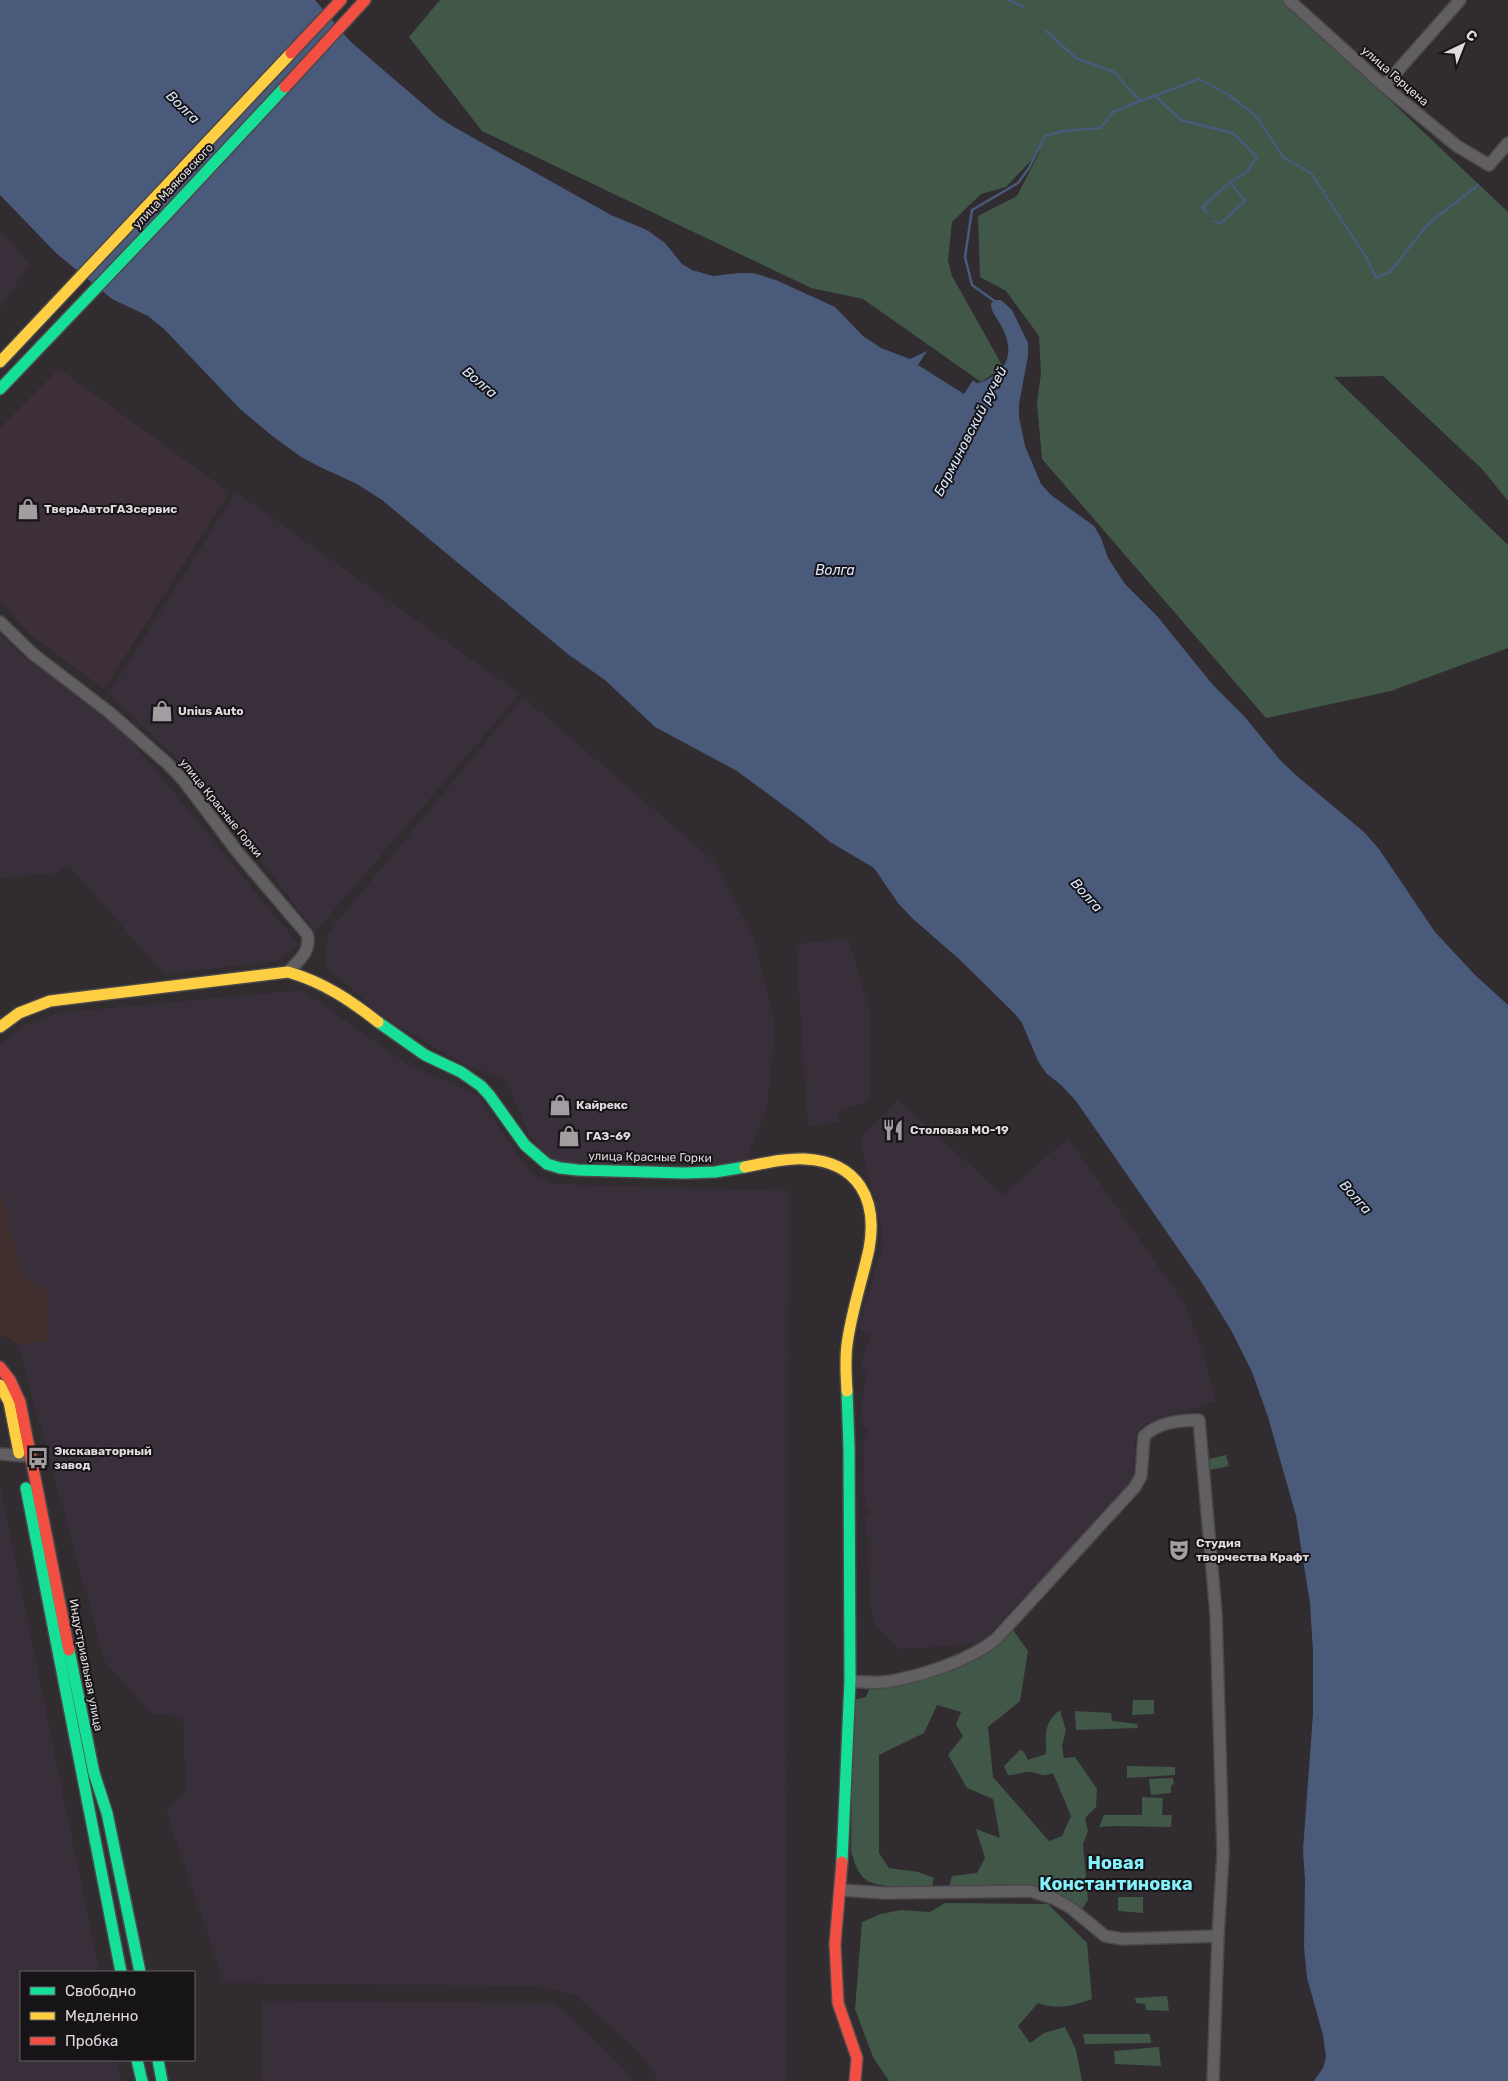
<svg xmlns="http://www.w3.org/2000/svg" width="1508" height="2081" viewBox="0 0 1508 2081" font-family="Rubik,sans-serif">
<rect width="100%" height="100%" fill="#302c30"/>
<!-- commercial -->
<path fill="#3d2f38" d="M 59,369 L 229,492 L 104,689 L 30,634 L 0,600 L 0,428 Z"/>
<!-- built -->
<path fill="#392f3a" d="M 0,230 L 30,264 L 0,308 Z
M 236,492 L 520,694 L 315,932 L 209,789 L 109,694 Z
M 0,633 L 12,647 L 124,732 L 299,945 L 277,961 L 164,974 L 68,864 L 57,873 L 0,878 Z
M 523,697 L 713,860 L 753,935 L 775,1026 L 767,1106 L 745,1164 L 555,1163 L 529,1136 L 506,1079 L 463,1064 L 385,1018 L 325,966 L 328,933 Z
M 848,938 L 869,1009 L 869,1101 L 838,1110 L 840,1122 L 808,1127 L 796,944 Z
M 302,990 L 407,1064 L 477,1095 L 529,1171 L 553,1184 L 788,1191 L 787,2081 L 659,2081 L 638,2051 L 575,1995 L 535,1986 L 224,1983 L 166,1810 L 186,1792 L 183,1717 L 151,1713 L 105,1662 L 18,1344 L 48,1341 L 23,1277 L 0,1190 L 0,1045 L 23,1026 L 57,1013 Z
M 898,1100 L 1003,1195 L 1068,1138 L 1184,1303 L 1202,1350 L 1216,1401 L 1145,1424 L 1136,1433 L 1132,1481 L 1129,1486 L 980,1644 L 900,1649 L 875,1625 L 870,1600 L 868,1548 L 872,1537 L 866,1534 L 866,1516 L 871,1513 L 870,1508 L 865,1508 L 863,1440 L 868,1429 L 860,1423 L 866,1374 L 860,1367 L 871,1334 L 858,1330 L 884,1241 L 860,1138 Z
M 0,1485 L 99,1972 L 21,1972 L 21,2060 L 117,2060 L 121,2081 L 0,2081 Z
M 262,2001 L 551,2003 L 563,2010 L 626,2070 L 633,2081 L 261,2081 Z"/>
<!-- education -->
<path fill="#402f2d" d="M 0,1190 L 23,1277 L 49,1292 L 48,1341 L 18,1344 L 0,1334 Z"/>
<!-- green -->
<path fill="#415748" d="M 440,0 L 1284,0 L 1508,212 L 1508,501 L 1482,469 L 1383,376 L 1334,377 L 1508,545 L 1508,648 L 1391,691 L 1266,718 L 1042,459 L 1037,403 L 1041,373 L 1039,336 L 1006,291 L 980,277 L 978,216 L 1017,196 L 1040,151 L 1006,187 L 981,194 L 952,222 L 948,260 L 952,276 L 1003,367 L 981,382 L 863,299 L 811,288 L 482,131 L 409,37 Z
M 1226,1455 L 1229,1466 L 1210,1470 L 1209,1459 Z
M 1011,1627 L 1028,1651 L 1020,1701 L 988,1727 L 993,1777 L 1049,1841 L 1062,1836 L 1071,1816 L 1053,1773 C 1038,1778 1040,1772 1029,1772 C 1023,1772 1015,1775 1008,1775 L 1004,1766 L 1020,1750 L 1024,1752 L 1028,1760 L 1046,1754 C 1046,1735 1043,1723 1060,1710 L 1066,1730 L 1062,1746 L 1064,1758 L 1075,1757 L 1097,1789 L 1096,1807 L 1085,1818 L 1088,1831 L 1083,1844 L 1088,1900 L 1080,1913 L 1057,1896 L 949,1887 L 952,1876 L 977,1873 L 985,1858 L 976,1829 L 1000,1838 L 993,1799 L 967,1788 L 948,1755 L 963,1736 L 956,1724 L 961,1712 L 937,1705 L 924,1733 L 879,1755 L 879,1853 L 889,1868 L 918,1872 L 934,1878 L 932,1887 C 916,1887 877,1889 865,1879 C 857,1872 854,1862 851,1851 L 853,1700 L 866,1697 L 870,1687 L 931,1673 Z
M 1133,1700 L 1154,1700 L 1154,1714 L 1132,1715 Z
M 1075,1711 L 1111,1713 L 1112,1721 L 1137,1724 L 1138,1728 L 1076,1730 Z
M 1127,1766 L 1175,1767 L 1175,1775 L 1127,1778 Z
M 1173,1778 L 1174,1784 L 1171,1785 L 1171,1793 L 1151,1795 L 1149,1779 Z
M 1142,1797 L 1163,1798 L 1162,1815 L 1172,1815 L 1171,1827 L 1116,1826 L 1099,1827 L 1104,1815 L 1142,1815 Z
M 1118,1897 L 1143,1897 L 1143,1913 L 1118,1911 Z
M 945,1903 L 1048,1904 L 1087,1943 L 1092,1999 C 1073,2006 1057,2010 1038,2003 L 1018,2026 L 1030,2043 L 1044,2033 L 1065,2027 L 1076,2050 L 1082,2081 L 889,2081 L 873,2057 L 855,2009 L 862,1922 L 881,1914 L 901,1910 L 930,1912 Z
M 1167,1996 L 1169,2011 L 1146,2010 L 1145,2004 L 1136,2003 L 1135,1998 Z
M 1083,2034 L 1150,2034 L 1151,2043 L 1085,2044 Z
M 1159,2047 L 1161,2066 L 1115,2064 L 1114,2051 Z"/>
<!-- water -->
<path fill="#495a7a" d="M 0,0 L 315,0 L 350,41 L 374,62 L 437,116 L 454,127 L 611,215 L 647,230 L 665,243 L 682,264 L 692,270 L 713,276 L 739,273 L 753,273 L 776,280 L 835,307 L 863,336 L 881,348 L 910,359 L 927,351 L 977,383 C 985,382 992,377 998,372 C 1014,358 1009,338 999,322 C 995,315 991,311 991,304 L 994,300 L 1001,300 L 1012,310 L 1028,343 L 1028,356 L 1019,404 L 1019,417 L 1025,446 L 1041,484 L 1051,495 L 1094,526 L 1101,538 L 1108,558 L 1125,584 L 1157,616 L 1213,685 L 1244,716 L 1280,760 L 1297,776 L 1364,832 L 1379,849 L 1435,932 L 1448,946 L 1475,975 L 1508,1005 L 1508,2081 L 1314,2081 L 1323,2068 L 1326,2057 L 1323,2035 L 1307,1978 L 1304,1947 L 1305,1880 L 1303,1850 L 1313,1714 L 1313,1652 L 1310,1603 L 1296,1516 L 1268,1417 L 1252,1372 L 1231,1330 L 1202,1283 L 1076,1101 L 1061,1085 L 1046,1073 L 1038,1061 L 1022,1023 L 1015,1014 L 959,959 L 912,918 L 898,903 L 874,868 L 830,842 L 802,819 L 737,771 L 655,727 L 605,680 L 569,655 L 382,500 L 357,484 L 320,467 L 301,457 L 271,435 L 240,409 L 164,329 L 148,316 L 112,299 L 57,254 L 0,195 Z"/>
<!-- pier -->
<path fill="#302c30" d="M 927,351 L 973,380 L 964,394 L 918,365 Z"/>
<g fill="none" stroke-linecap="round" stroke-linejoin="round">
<!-- stream -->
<path stroke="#495a7a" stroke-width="2.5" d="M 1009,0 L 1024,7
M 1154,95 L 1181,120 L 1233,133 L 1257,157 L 1247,172 L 1230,182 L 1202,207 L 1207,213
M 1141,101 L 1199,79 L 1229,95 L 1257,117 L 1283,157 L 1311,173 L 1366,257 L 1376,278 L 1390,272 L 1428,224 L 1478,185
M 1214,221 L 1220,224 L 1245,201 L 1230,182
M 996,302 L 972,285 L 965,257 L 972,210 L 1018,183 L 1029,168 L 1045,136 L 1063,131 L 1101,128 L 1113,112 L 1140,101 L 1114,72 L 1076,58 L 1046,31"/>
<!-- street casing -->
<g stroke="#4b484b" stroke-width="14">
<path id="street" d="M 1289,0 L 1384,86 L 1457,146 L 1489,165 L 1508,143
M 1384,86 L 1460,0
M 0,622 L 33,654 L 109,712 L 168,764 L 184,781 L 239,854 L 307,934 C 312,951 298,961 288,972
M 0,1454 L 26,1456
M 850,1681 C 865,1682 881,1684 896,1680 C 927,1674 972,1659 996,1639 L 1135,1487 L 1141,1476 L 1144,1436 C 1159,1422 1180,1420 1199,1420 L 1216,1614 L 1223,1853 L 1218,1936 L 1213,2081
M 841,1890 L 885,1893 L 1030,1891 L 1053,1898 L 1071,1908 L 1105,1936 L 1122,1939 L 1218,1936"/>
</g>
<!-- fast casing -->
<g stroke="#4b484b" stroke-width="14">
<path id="fast" d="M 0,389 L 164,217 L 285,87
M 378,1022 L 425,1055 L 461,1072 L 481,1086 L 490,1096 L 525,1145 L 547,1164 L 560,1168 L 578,1170 L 684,1173 L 715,1172 L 745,1167
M 26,1488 L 121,1972
M 69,1650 L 94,1773 L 107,1813 L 140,1972
M 842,1862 L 850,1681 L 849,1448 L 847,1391
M 137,2060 L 142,2081
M 158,2060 L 162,2081"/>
</g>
<!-- slow casing -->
<g stroke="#4b484b" stroke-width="14">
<path id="slow" d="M 0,362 L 291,53
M 0,1027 L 19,1013 L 50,1001 L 288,972 C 323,982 350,1000 378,1022
M 745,1167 C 765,1163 785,1158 805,1159 C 859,1162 878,1200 869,1249 C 862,1281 851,1313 847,1345 C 845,1360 846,1376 847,1391
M 0,1385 L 9,1402 L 19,1453"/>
</g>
<!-- jam casing -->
<g stroke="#4b484b" stroke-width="14">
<path id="jam" d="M 291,53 L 341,0
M 285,87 L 365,0
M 0,1367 L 10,1380 L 20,1402 L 69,1650
M 842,1862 L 835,1944 L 838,2003 L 857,2058 L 855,2081"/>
</g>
<!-- street -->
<use href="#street" stroke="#625f62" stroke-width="11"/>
<!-- fast -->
<use href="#fast" stroke="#16e098" stroke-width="11"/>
<!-- slow -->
<use href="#slow" stroke="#ffcf43" stroke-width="11"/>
<!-- jam -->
<use href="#jam" stroke="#f24e42" stroke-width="11"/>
</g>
<!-- icons -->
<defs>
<g id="shop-bare" transform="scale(1.725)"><path d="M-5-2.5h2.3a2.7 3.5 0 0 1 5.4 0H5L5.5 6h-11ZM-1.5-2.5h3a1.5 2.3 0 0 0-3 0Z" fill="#a19da1" stroke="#171417" stroke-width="2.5" paint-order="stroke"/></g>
<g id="restaurant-bare" transform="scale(1.725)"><path d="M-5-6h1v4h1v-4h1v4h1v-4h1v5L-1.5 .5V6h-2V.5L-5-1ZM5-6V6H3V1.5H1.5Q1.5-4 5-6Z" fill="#a19da1" stroke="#171417" stroke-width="2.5" paint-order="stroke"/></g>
<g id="bus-bare" transform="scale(1.725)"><path d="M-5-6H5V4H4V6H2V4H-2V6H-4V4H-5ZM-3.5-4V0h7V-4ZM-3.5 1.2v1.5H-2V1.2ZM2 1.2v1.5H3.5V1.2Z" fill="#a19da1" stroke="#171417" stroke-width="2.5" paint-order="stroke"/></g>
<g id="theatre-bare" transform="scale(1.725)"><path d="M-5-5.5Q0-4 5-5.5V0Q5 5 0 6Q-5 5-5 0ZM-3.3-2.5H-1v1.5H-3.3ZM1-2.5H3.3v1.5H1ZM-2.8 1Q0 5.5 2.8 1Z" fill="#a19da1" stroke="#171417" stroke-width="2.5" paint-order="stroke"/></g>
</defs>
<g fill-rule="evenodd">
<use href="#shop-bare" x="28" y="509"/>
<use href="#shop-bare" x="162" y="711"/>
<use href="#shop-bare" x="560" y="1105"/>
<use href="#restaurant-bare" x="893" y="1130"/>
<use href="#shop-bare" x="569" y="1136"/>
<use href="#bus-bare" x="38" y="1458"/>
<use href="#theatre-bare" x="1179" y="1550"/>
</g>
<g text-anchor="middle" stroke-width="4" stroke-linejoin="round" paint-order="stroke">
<!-- street labels -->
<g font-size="12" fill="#dedade" stroke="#171417">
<text transform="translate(1395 76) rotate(41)" y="4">улица Герцена</text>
<text transform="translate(173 186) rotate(-47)" y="4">улица Маяковского</text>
<text transform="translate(221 808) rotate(51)" y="4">улица Красные Горки</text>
<text transform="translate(650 1157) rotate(1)" y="4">улица Красные Горки</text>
<text transform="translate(86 1665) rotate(79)" y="4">Индустриальная улица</text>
</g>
<!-- poi labels -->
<g font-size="12" font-weight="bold" fill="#dedade" stroke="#171417" text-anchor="start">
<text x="44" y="513">ТверьАвтоГАЗсервис</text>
<text x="178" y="715">Unius Auto</text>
<text x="576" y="1109">Кайрекс</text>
<text x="910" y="1134">Столовая МО-19</text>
<text x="586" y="1140">ГАЗ-69</text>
<text x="54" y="1455">Экскаваторный<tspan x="54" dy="14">завод</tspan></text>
<text x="1196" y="1547">Студия<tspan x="1196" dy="14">творчества Крафт</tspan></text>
</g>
<!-- water labels -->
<g font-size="14" font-style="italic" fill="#d6e4fc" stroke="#171417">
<text transform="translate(183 107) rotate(44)" y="5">Волга</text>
<text transform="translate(480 382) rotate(40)" y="5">Волга</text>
<text transform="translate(970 431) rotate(-63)" y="5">Барминовский ручей</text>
<text x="835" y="575">Волга</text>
<text transform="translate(1087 895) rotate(48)" y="5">Волга</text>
<text transform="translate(1356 1197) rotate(48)" y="5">Волга</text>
</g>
<!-- district labels -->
<g font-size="18" font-weight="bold" fill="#85f0fb" stroke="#171417">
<text x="1116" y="1869">Новая<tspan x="1116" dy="21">Константиновка</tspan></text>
</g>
</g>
<!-- legend -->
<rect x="20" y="1971" width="175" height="90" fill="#171417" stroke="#676367"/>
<rect x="30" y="1987" width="25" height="8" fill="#16e098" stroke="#676367"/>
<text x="65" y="1996" font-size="15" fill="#dedade">Свободно</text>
<rect x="30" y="2012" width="25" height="8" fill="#ffcf43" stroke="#676367"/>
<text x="65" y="2021" font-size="15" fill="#dedade">Медленно</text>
<rect x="30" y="2037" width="25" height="8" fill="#f24e42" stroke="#676367"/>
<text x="65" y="2046" font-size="15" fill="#dedade">Пробка</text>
<!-- north arrow -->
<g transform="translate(1463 45) rotate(43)" stroke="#171417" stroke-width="4" paint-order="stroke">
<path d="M0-4L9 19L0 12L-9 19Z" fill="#dedade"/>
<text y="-8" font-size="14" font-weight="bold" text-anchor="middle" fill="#dedade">С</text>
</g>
</svg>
